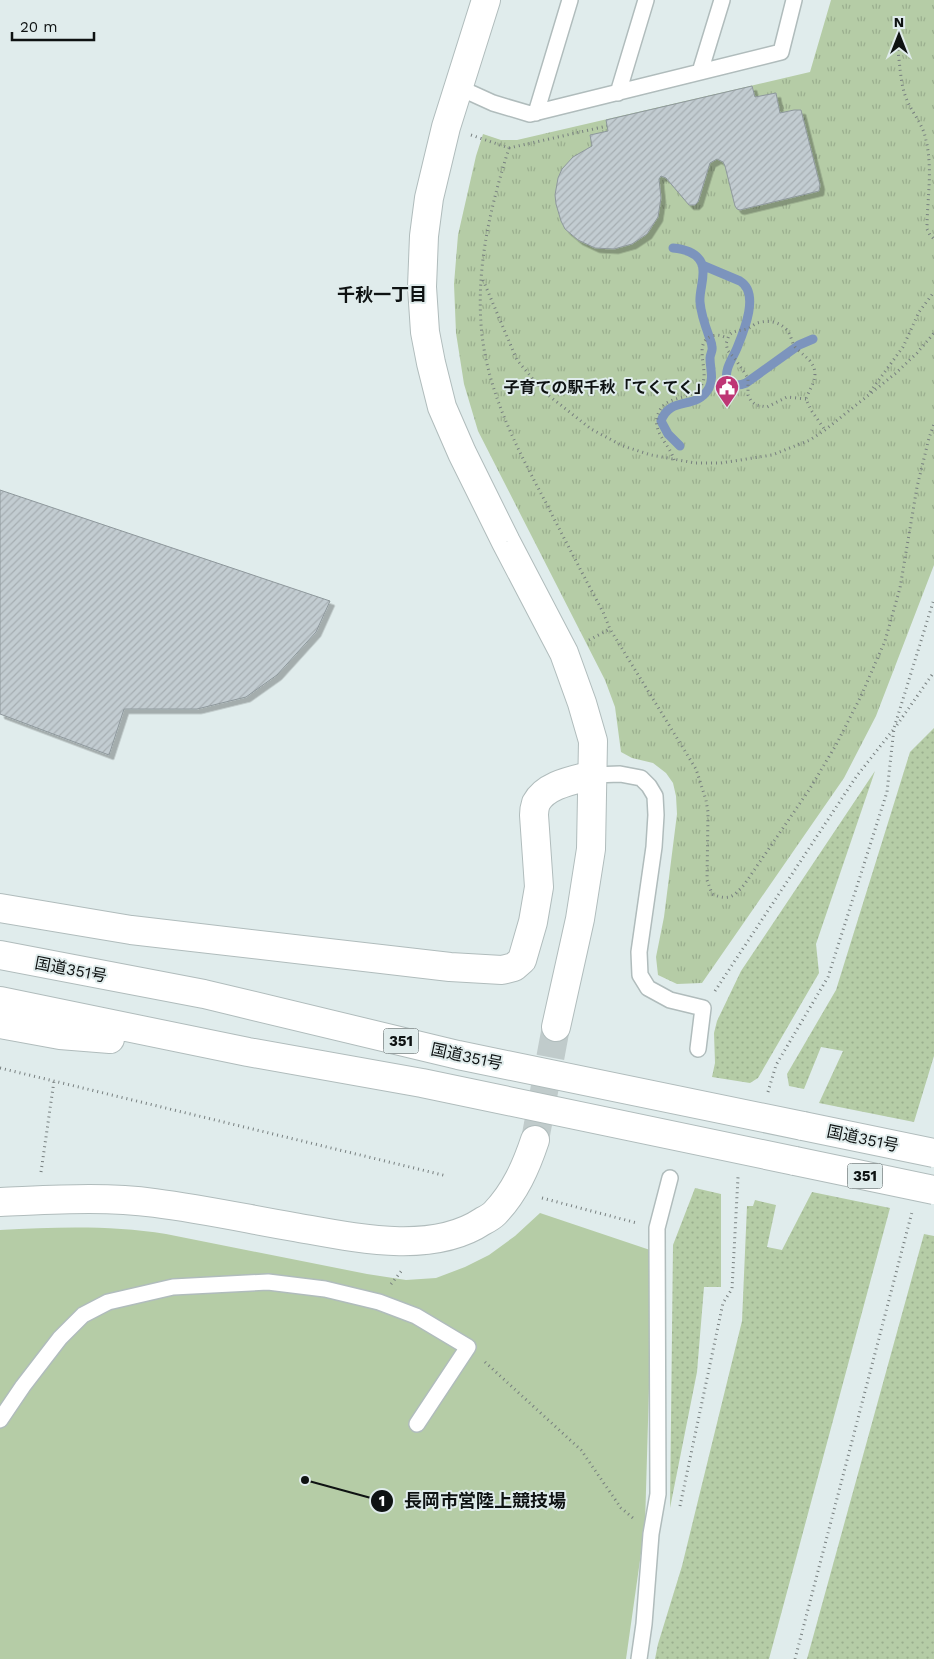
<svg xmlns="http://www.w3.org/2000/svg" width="934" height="1659" viewBox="0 0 934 1659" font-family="'Work Sans','Noto Sans JP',sans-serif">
<defs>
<pattern id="grass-dots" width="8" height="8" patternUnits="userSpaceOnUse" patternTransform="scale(1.25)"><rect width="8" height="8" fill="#b5cca6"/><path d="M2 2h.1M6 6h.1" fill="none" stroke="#9aae8e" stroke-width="1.8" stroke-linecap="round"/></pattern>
<pattern id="park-tufts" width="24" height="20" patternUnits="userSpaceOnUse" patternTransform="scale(1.25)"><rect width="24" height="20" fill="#b5cca6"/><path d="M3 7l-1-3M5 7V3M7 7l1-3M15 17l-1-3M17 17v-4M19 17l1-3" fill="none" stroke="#9aae8e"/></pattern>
<pattern id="building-hatch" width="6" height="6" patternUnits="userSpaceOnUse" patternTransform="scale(1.25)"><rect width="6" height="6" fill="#c2ccd1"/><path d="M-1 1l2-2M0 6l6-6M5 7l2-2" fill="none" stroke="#a6aeb2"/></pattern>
<filter id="shadow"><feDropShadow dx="4.5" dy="4.5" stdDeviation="0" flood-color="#0004"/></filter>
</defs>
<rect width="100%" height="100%" fill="#e0ecec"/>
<!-- grass -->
<path fill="url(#grass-dots)" d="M 934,728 L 934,1056 L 914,1122 L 819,1103 L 843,1051 L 821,1047 L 804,1089 L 789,1086 L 787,1074 L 836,990 L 910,752 Z
M 875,771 L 816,944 L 819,973 L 758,1078 L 750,1083 L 712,1077 L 715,1063 L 714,1033 L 717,1021 L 741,971 Z
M 695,1188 L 721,1194 L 721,1287 L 704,1287 L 697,1372 L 670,1508 L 673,1245 Z
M 812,1192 L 890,1208 L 769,1659 L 655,1659 L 658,1644 L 682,1566 L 742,1321 L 747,1206 L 753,1206 L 755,1200 L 776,1205 L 767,1247 L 782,1250 Z
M 924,1234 L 934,1236 L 934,1659 L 807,1659 Z"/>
<!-- park -->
<path fill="url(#park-tufts)" d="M 831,0 L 934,0 L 934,565 L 876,716 L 844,778 L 702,983 L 677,984 L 658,975 L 656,957 L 664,917 L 677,814 L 676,796 L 673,783 L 666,773 L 653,763 L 632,758 L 621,752 L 615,707 L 605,680 L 478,431 L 464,384 L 456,333 L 454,284 L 458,235 L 476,156 L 483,134 L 501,140 L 517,140 L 810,72 Z"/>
<!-- pitch -->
<path fill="#b5cca6" d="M 540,1213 L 653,1251 L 645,1525 L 626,1659 L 0,1659 L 0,1230 C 56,1227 111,1225 166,1234 L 367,1274 L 406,1280 L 436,1278 L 465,1267 L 489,1255 L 515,1236 Z"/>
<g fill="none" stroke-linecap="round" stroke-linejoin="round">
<!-- stream -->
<path stroke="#7c94bd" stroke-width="9" d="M 673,248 C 684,249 697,252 702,264 C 706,276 699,290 700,302 C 701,315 706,328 710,339 C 711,342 712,344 712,347 C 713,351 710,354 710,358 C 710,369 714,377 709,388 C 696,411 670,395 661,421 L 668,434 L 680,446
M 702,265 L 740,281 C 760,293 744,331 737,348 C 733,358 724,369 727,381 C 733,386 739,386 746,383 L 799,345 L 813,339"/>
</g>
<!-- building -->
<path fill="url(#building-hatch)" stroke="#8e989c" filter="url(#shadow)" d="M 752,86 L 755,97 L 776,93 L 780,113 L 794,110 L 801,110 L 820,185 L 819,191 L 740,210 L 737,209 L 735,206 L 725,166 L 723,162 L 717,159 L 710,163 L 698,202 L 695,205 L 689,205 L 666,178 L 661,176 L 659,179 L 661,198 L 658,217 L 647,234 L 632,244 L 614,249 L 595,248 L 578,240 L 565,229 L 561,221 L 556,204 L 555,195 L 558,178 L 562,169 L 573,157 L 592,146 L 590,135 L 608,131 L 606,120 Z
M 0,490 L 330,601 L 316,632 L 277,675 L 246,697 L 197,709 L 124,709 L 109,755 L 0,714 Z"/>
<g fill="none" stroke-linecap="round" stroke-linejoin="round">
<!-- tertiary-tunnel -->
<path stroke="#c0cbcb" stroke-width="28" stroke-dasharray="28 14" stroke-linecap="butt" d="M 535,1140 L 556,1027"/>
<!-- service casing -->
<g stroke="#b0bcbc" stroke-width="18">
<path id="service" d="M 700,72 L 722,0
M 460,88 L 493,103 L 530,114 L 781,52 L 794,0
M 618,93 L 646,0
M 536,113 L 570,0
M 593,775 L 620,774 L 641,778 L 649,786 L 655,796 L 656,815 L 654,847 L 639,952 L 640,975 L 648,988 L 670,1000 L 703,1008 L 698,1049
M 0,1420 L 23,1386 L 60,1338 L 83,1315 L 108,1302 L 173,1287 L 268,1282 L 325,1289 L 379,1302 L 416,1316 L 468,1347 L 417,1424
M 639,1659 L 644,1624 L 651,1534 L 658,1494 L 657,1228 L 670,1178"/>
</g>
<!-- minor casing -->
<g stroke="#b0bcbc" stroke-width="30">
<path id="minor" d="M 0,908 L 131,930 L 450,967 L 502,970 L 514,967 L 522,960 L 533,922 L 539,887 L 534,815 C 534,811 535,806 536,803 C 546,784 575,780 593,775"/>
</g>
<!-- tertiary casing -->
<g stroke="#b0bcbc" stroke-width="30">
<path id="tertiary" d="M 486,0 L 446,127 L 429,198 L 424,236 L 422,287 L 425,332 L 431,363 L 442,407 L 462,453 L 506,542 L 564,653 L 582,703 L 593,741 L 591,849 L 580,919 L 556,1027
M 0,1202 C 51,1200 104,1196 155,1203 C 202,1209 248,1219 294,1227 C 351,1237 431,1256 483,1221 C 487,1219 492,1216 495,1213 C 515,1192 526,1167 535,1140"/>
</g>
<!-- trunk casing -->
<g stroke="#b0bcbc" stroke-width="30">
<path id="trunk" d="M 0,955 L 204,994 L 458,1055 L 803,1126
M 0,1001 L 248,1052 L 422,1083 L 795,1161
M 0,1024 L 60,1035 L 110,1039"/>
</g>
<!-- path -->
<path stroke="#777f7f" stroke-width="3" stroke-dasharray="1 4" stroke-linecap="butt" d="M 897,45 C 900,61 900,81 905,95 C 910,111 923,123 926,140 C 933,170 927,199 927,229 L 930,235 L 934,239
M 471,135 L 509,148 C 490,208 475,271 482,335 C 489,395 517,448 545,501 C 564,538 583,575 603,612 L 610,629 L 696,769 L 706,800 L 708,812 L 707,880 L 712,894 C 729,901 733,897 744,885 L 809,790 L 836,745 L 861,696 L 885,641 L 900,588 L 917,487 L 929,438 L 934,424
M 509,148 L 607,126
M 483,280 L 517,360 L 543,391 L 591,429 L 623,446 L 651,455 L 695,463 L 721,463 L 772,455 L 810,440 L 825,430 L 896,373 L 917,353 L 934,333
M 870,392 L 903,347 L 919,312 L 934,292
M 806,399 L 787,397 L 767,407 L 756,405 L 751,401 L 748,395 L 748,378 L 735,359 L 728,351 L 726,344 L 729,335 C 735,330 739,331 747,329 C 750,328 753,325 757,323 C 767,320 778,321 786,329 C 792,335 791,344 797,349 C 805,357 814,361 815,373 C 815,383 809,390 806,399 L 811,410 L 825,430
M 674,460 C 670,445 654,434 657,418 C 663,390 694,405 703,382 C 708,369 693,342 712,336 C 718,334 722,336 727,338
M 589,640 L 610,629
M 897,725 L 934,672
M 715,991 L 856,777 L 893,730
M 0,1068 L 447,1176
M 768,1092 L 776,1065 L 828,977 L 887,792 L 894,728 L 934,599
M 41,1172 L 54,1081
M 542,1198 L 637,1223
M 391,1284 L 403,1269
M 485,1362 L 581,1450 L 621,1508 L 633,1518
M 680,1506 L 723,1303 L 732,1289 L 738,1177
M 795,1659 L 912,1212"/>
<!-- service -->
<use href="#service" stroke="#fff" stroke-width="15"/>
<!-- minor -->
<use href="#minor" stroke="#fff" stroke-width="28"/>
<!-- tertiary -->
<use href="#tertiary" stroke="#fff" stroke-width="28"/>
<!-- trunk -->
<use href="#trunk" stroke="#fff" stroke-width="28"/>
<!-- trunk-bridge casing -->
<g stroke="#b0bcbc" stroke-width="30" stroke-linecap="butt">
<path id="trunk-bridge" d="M 803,1126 L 934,1153
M 795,1161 L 934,1190"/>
</g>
<!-- trunk-bridge -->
<use href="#trunk-bridge" stroke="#fff" stroke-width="28"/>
</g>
<!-- icons -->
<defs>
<g id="civic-pin" transform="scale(1.25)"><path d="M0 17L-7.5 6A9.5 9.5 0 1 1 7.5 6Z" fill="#be3675" stroke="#e0ecec"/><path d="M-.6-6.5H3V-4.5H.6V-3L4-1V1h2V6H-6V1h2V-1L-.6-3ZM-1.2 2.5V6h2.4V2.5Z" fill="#fff"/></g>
</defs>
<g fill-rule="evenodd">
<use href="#civic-pin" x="727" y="387"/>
</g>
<g text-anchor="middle" stroke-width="4" stroke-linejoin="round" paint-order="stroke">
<!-- shield labels -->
<g fill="#e0ecec" stroke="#4d5353" stroke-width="1">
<rect x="383.5" y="1028.5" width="35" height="25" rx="4"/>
<rect x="847.5" y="1163.5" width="35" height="25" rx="4"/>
</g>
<g font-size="15" font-weight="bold" fill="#0e1212">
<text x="401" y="1046">351</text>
<text x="865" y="1181">351</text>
</g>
<!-- poi labels -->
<g font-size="16" font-weight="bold" fill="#0e1212" stroke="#e0ecec" text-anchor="end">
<text x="710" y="393">子育ての駅千秋「てくてく」</text>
</g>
<!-- street labels -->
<g font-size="16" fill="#0e1212" stroke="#e0ecec">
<text transform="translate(71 969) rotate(11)" y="6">国道351号</text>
<text transform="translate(467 1056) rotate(12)" y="6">国道351号</text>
<text transform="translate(863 1138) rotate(12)" y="6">国道351号</text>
</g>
<!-- neighbourhood labels -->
<g font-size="18" font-weight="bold" fill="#0e1212" stroke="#e0ecec">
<text x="382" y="301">千秋一丁目</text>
</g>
</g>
<!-- callouts -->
<path fill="none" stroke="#0e1212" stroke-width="2" d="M305 1480L382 1501"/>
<g fill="#0e1212" stroke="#e0ecec" stroke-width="2">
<circle cx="305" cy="1480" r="5"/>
<circle cx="382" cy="1501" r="12"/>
</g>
<g font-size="15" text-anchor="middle" font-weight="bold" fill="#fff">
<text x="382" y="1506">1</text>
</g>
<g font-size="18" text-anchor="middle" font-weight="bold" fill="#0e1212" stroke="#e0ecec" stroke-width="4" stroke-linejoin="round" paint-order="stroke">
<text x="485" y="1507">長岡市営陸上競技場</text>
</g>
<!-- north arrow -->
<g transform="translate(899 35)" stroke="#e0ecec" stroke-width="4" paint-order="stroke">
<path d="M0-4L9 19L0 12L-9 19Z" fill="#0e1212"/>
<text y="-8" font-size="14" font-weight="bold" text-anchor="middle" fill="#0e1212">N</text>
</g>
<!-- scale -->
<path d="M12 32v8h82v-8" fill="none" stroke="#0e1212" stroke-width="2.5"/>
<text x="20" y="32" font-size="15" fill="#0e1212" stroke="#e0ecec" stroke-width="4" paint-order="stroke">20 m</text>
</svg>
